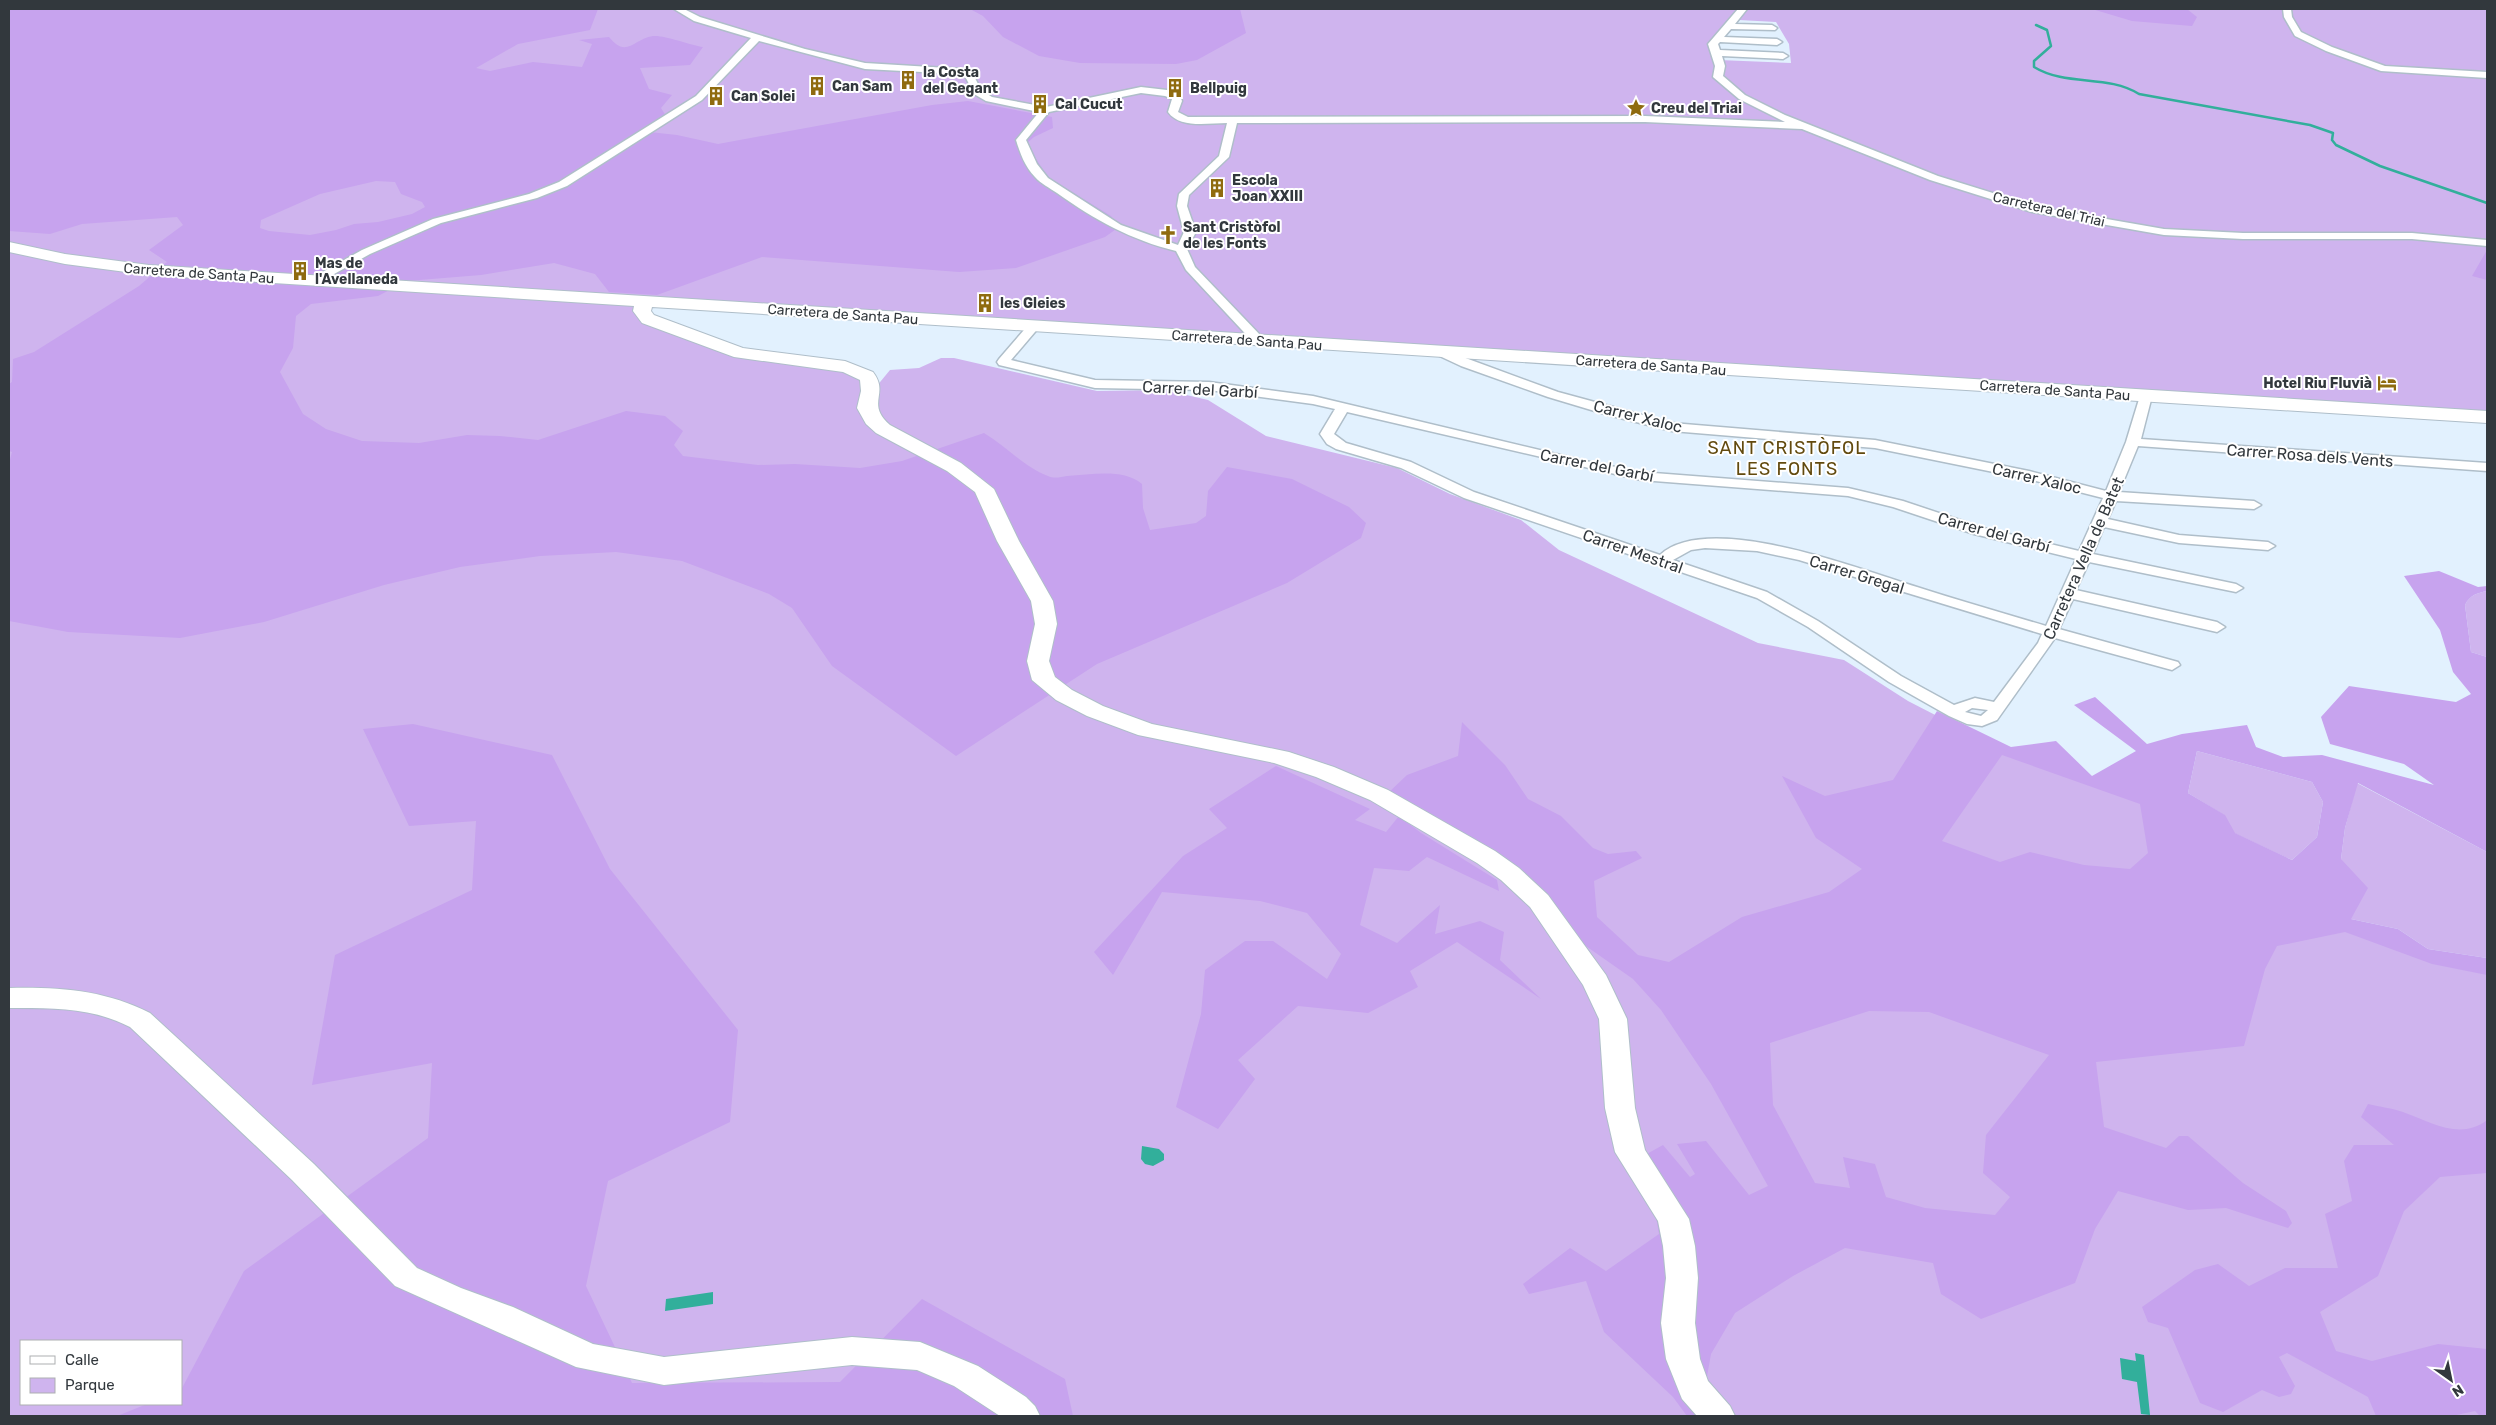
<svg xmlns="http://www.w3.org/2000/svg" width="2496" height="1425" viewBox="0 0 2496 1425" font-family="Rubik,sans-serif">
<rect width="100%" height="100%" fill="#e2f1fe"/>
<!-- green -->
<path fill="#cfb4ee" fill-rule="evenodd" d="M 9,9 L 2487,9 L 2487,415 L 660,299 L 649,312 L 660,321 L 749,352 L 858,368 L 876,387 L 890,370 L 919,368 L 941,358 L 954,358 L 1097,391 L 1165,390 L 1208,400 L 1266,436 L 1397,468 L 1450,494 L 1521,520 L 1559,550 L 1758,643 L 1844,660 L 1908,701 L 2013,755 L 2168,805 L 2194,858 L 2414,950 L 2487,968 L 2487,1416 L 9,1416 ZM 1739,20 L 1776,22 L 1789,44 L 1791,63 L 1719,60 L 1717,47 ZM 21,1341 L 181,1341 L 181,1404 L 21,1404 Z
M 2487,591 L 2487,657 L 2471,652 L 2465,605 C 2470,595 2477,593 2487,591 Z
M 2197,751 L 2312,782 L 2323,802 L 2317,837 L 2292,860 L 2234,833 L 2224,815 L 2188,793 Z
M 2357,783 L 2487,852 L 2487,958 L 2428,949 L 2398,929 L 2351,919 L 2341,859 L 2345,828 Z"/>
<!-- forest -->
<path fill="#c7a3ee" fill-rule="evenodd" d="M 9,9 L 598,9 L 590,30 L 518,44 L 476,68 L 490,71 L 533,62 L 582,67 L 592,44 L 579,40 L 609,37 C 627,59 633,39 653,36 C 665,35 690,45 703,47 L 690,65 L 640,68 L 649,89 L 672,95 L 661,108 L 666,116 L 640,131 L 677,135 L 718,144 L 932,105 L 968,101 L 1052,117 L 1053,128 L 1034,137 L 1026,144 L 1048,177 L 1111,216 L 1119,227 L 1105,237 L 1016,268 L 959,272 L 762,257 L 657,295 L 609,292 L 595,274 L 554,263 L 481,275 L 407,281 L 378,296 L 311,304 L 296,316 L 293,348 L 280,372 L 303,414 L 326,429 L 362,441 L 419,443 L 467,435 L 500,436 L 538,440 L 626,411 L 665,416 L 683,431 L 674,445 L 683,456 L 758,465 L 795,464 L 860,468 L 902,461 L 984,433 C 1006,446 1024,467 1048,476 C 1054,479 1061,477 1067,476 C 1092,475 1122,468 1142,484 L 1143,508 L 1150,530 L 1196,523 L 1206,516 L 1208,491 L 1227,467 L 1292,479 L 1349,507 L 1366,523 L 1361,538 L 1287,583 L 1097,664 L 956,756 L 832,666 L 792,608 L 769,594 L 682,561 L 616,552 L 540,556 L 460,567 L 384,585 L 264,622 L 180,638 L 68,632 L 9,621 L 9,463 L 12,452 L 9,451 L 9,384 L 12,382 L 13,359 L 34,352 L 139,286 L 167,262 L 149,250 L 183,225 L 177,217 L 82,224 L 50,234 L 9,231 ZM 376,181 L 395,182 L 401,194 L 422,202 L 425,207 L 412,214 L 378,222 L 354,224 L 336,230 L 310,235 L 269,231 L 260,228 L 261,220 L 320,194 Z
M 970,9 L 1240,9 L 1246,33 L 1197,60 L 1176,64 L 1080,63 L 1039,56 L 1003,37 L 983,16 Z
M 2092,9 L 2187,9 L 2197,17 L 2192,26 L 2132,21 Z
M 2487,250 L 2487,280 L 2472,276 Z
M 2439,571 L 2478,587 L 2487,586 L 2487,591 C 2477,593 2470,595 2465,605 L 2471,652 L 2487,657 L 2487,852 L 2358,783 L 2345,828 L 2341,859 L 2368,888 L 2351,919 L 2398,929 L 2428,949 L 2487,958 L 2487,975 L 2432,964 L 2345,932 L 2277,946 L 2265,969 L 2244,1046 L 2096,1062 L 2104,1127 L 2166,1148 L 2179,1136 L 2188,1136 L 2243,1183 L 2286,1211 L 2292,1223 L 2288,1228 L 2226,1208 L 2188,1210 L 2118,1191 L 2095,1229 L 2075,1283 L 1981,1319 L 1941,1294 L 1933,1263 L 1845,1248 L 1793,1276 L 1735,1313 L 1711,1354 L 1700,1416 L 1687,1416 L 1673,1397 L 1604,1332 L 1586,1281 L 1529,1294 L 1523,1284 L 1570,1248 L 1606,1271 L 1659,1234 L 1645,1155 L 1663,1145 L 1690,1177 L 1695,1174 L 1677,1144 L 1706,1141 L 1749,1195 L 1768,1186 L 1711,1084 L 1661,1010 L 1633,979 L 1573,937 L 1528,886 L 1386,795 L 1407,775 L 1458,756 L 1462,722 L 1505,765 L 1528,799 L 1561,816 L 1593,848 L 1608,854 L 1636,851 L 1642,858 L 1594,881 L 1597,917 L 1638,955 L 1669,962 L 1742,917 L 1829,892 L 1862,869 L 1816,838 L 1782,776 L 1825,796 L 1893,780 L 1937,711 L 2011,747 L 2056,741 L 2092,776 L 2136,751 L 2074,705 L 2095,697 L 2147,744 L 2182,734 L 2247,725 L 2256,747 L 2283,757 L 2322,755 L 2434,785 L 2404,764 L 2330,744 L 2321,717 L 2349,686 L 2456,702 L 2471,694 L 2453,672 L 2440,630 L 2404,576 ZM 2197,751 L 2312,782 L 2323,802 L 2317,837 L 2292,860 L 2235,833 L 2225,815 L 2188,793 ZM 2002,755 L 2140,804 L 2148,853 L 2130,869 L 2084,865 L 2030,852 L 2000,862 L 1942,841 ZM 1869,1011 L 1929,1012 L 2049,1055 L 1986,1135 L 1983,1173 L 2010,1197 L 1995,1215 L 1925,1208 L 1886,1197 L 1875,1164 L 1843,1157 L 1850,1188 L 1815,1183 L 1773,1105 L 1770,1043 Z
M 413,724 L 552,755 L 610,869 L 738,1030 L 730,1122 L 608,1181 L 586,1286 L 632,1383 L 840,1382 L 922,1299 L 1065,1379 L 1073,1416 L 117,1416 L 147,1404 L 181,1404 L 181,1390 L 244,1271 L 428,1138 L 432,1063 L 312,1085 L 335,955 L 472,890 L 476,821 L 409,826 L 363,729 Z
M 1276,766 L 1370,809 L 1355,820 L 1386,832 L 1399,816 L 1421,833 L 1497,880 L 1499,891 L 1427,857 L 1409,871 L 1374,868 L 1360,925 L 1397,943 L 1440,905 L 1435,934 L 1480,921 L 1504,932 L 1500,960 L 1541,999 L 1457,942 L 1410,971 L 1418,987 L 1368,1013 L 1298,1006 L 1238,1060 L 1255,1079 L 1218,1129 L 1176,1107 L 1201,1014 L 1205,970 L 1245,941 L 1273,941 L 1327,979 L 1341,954 L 1307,913 L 1260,901 L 1162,892 L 1113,975 L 1094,952 L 1183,856 L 1227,828 L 1209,809 Z
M 2368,1104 C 2380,1107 2392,1108 2403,1112 C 2431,1122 2460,1141 2487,1120 L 2487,1173 L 2440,1177 L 2404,1211 L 2378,1276 L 2320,1312 L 2336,1351 L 2372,1361 L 2438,1344 L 2487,1349 L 2487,1416 L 2480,1416 L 2475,1411 L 2452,1416 L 2376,1416 L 2368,1397 L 2287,1353 L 2279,1357 L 2295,1386 L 2291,1394 L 2279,1397 L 2262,1390 L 2223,1412 L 2200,1403 L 2168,1328 L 2148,1322 L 2142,1307 L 2195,1270 L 2218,1264 L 2249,1286 L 2285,1268 L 2338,1268 L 2325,1214 L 2352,1201 L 2344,1161 L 2354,1145 L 2394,1145 L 2361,1117 Z"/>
<!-- water -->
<path fill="#32af9b" d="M 1142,1146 L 1159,1149 L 1164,1154 L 1164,1160 L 1153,1166 L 1145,1164 L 1141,1159 Z
M 713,1292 L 713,1304 L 665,1311 L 666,1299 Z
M 2135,1353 L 2144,1355 L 2150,1415 L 2141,1414 L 2137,1382 L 2122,1379 L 2120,1358 L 2136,1361 Z"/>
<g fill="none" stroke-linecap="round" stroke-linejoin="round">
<!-- stream -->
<path stroke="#32af9b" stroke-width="2.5" d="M 2036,25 L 2047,30 L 2051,46 L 2034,61 L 2034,67 C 2067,87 2107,74 2139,94 L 2310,125 L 2333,133 L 2332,140 L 2336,145 L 2380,166 L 2487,203"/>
<!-- street casing -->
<g stroke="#afbec9" stroke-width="3">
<path id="street" d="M 674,9 L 684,9 L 700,17 L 805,49 L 865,63 L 964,69 L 972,72 L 981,90 L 992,97 L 1046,107 L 1141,87 L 1167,90 L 1180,96 L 1182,101 L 1178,112 L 1188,117 L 1645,116 L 1785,122 L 1739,99 L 1713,77 L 1715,66 L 1708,44 L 1738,9 L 1747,9 L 1735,24 L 1772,25 L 1777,28 L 1775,30 L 1731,29 L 1724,37 L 1777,39 L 1782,42 L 1777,45 L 1720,42 L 1718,44 L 1720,50 L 1783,53 L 1788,56 L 1783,59 L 1722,56 L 1725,66 L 1723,76 L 1745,95 L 1785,115 L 1938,176 L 2038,207 L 2164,229 L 2243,233 L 2412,233 L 2487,240 L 2487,246 L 2412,239 L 2243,239 L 2164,235 L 2032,212 L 1930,180 L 1802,129 L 1645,122 L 1237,123 L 1229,157 L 1189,195 L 1187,206 L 1196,232 L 1187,249 L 1195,267 L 1262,337 L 1264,340 L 1262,343 L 1254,343 L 1186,270 L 1176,251 C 1131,240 1095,220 1057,193 C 1050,188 1041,184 1035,177 C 1025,167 1020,153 1016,140 L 1039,112 L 986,101 L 974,94 L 965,76 L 960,74 L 865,69 L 759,41 L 702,100 L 567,186 L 537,198 L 441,223 L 370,254 L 318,283 L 310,283 L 310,279 L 362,250 L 433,219 L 529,194 L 559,182 L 696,96 L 751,38 L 694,21 ZM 1141,93 L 1165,96 L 1172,99 L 1168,112 C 1180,129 1208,123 1227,123 L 1219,156 L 1179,194 L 1177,206 L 1184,232 L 1178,245 L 1121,225 L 1048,178 L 1037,164 L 1026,140 L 1049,112 Z
M 2283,9 L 2291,9 L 2292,17 L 2301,32 L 2332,47 L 2385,66 L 2487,72 L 2487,78 L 2381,71 L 2326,51 L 2295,36 L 2284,17 Z
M 1034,322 L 1040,326 L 1011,360 L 1095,380 L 1209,382 L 1313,396 L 1590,462 L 1641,472 L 1848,488 L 1903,501 L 1984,528 L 2079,551 L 2103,498 L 2028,479 L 1875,448 L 1672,431 L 1608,415 L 1548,397 L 1461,366 L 1431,352 L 1433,349 L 1441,349 L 1558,392 L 1672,423 L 1875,440 L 2029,471 L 2106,491 L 2126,442 L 2140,396 L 2146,392 L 2152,396 L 2141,439 L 2487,463 L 2487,471 L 2138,446 L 2119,492 L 2254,501 L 2261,505 L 2254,509 L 2116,501 L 2108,519 L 2179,535 L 2268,542 L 2275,546 L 2268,550 L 2179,543 L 2104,527 L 2093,554 L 2236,584 L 2243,588 L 2236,592 L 2089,562 L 2076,590 L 2217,622 L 2225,627 L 2217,632 L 2073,599 L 2059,629 L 2178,662 L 2180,665 L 2172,670 L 2055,638 L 1997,720 L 1982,726 L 1967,724 L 1949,716 L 1889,682 L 1808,627 L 1757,598 L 1464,498 L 1401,468 L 1336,449 L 1327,444 L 1320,434 L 1335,409 L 1313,404 L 1209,390 L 1095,388 L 999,365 L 997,362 L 999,359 L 1030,323 ZM 1347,412 L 1641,480 L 1848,496 L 1893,507 L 1974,534 L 2076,559 L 2046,626 C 2003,613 1960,601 1917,587 C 1861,570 1709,510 1660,555 L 1474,492 L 1411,462 L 1346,443 L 1334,434 ZM 1705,548 L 1757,551 L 1799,560 L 2042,634 L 2038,643 L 1994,702 L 1975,698 L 1954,705 L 1901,676 L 1818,621 L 1767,592 L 1673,560 L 1691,550 ZM 1972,708 L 1988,710 L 1981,716 L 1965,712 Z"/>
</g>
<!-- secondary casing -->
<g stroke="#afbec9" stroke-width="2">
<path id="secondary" d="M 9,242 L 65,254 L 149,265 L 2487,411 L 2487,423 L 652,307 L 651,311 L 654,315 L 743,348 L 845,361 L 873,372 C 890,394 865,403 890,425 L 961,463 L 994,489 L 1019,541 L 1053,601 L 1057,624 L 1049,661 L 1055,677 L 1072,690 L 1103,706 L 1152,724 L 1289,752 L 1334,767 L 1388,790 L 1495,851 L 1519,868 L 1548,895 L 1606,975 L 1627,1019 L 1635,1108 L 1645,1150 L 1689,1219 L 1695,1246 L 1698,1278 L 1695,1323 L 1700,1359 L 1708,1381 L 1730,1406 L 1735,1416 L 1697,1416 L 1682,1399 L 1666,1359 L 1661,1323 L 1666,1278 L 1663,1246 L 1658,1221 L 1615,1152 L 1605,1108 L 1599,1019 L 1583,985 L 1530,907 L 1501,880 L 1477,863 L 1370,800 L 1316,777 L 1274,763 L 1138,735 L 1087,716 L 1056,700 L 1032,680 L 1027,661 L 1035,624 L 1031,601 L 997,541 L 975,492 L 947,471 L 876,433 L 866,424 L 857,408 L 861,391 L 860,380 L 843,372 L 734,357 L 642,323 L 633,311 L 634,306 L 149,275 L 65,264 L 9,252 Z
M 9,988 C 59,987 105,990 150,1013 L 314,1164 L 417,1268 L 461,1288 L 513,1307 L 593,1344 L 664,1357 L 852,1337 L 920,1342 L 978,1366 L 1026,1397 L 1035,1406 L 1040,1416 L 1000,1416 L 954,1386 L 917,1370 L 852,1365 L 664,1385 L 576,1367 L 395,1286 L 292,1180 L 130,1027 C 91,1007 52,1008 9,1008 Z"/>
</g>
<!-- street -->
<use href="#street" fill="#fff" fill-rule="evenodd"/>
<!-- secondary -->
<use href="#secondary" fill="#fff" fill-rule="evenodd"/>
</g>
<!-- icons -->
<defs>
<g id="building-bare" transform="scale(1.5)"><path d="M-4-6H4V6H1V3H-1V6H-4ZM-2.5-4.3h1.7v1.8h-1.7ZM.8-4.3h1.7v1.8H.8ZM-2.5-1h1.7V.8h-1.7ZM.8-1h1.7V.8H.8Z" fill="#8f6b0f" stroke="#fff" stroke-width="2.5" paint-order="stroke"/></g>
<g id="sight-bare" transform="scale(1.5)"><path d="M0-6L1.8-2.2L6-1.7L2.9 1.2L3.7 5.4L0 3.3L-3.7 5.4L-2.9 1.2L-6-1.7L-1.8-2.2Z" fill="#8f6b0f" stroke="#fff" stroke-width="2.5" paint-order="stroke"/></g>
<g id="church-bare" transform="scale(1.5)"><path d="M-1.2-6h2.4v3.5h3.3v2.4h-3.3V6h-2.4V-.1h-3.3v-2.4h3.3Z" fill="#8f6b0f" stroke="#fff" stroke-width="2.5" paint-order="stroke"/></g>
<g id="hotel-bare" transform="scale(1.5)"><path d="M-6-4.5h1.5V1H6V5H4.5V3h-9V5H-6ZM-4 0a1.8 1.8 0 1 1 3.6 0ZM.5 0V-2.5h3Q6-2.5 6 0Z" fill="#8f6b0f" stroke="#fff" stroke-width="2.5" paint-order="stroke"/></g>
</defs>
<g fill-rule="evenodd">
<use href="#building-bare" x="908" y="80"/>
<use href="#building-bare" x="817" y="86"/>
<use href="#building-bare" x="1175" y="88"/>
<use href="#building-bare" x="716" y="96"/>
<use href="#building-bare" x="1040" y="104"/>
<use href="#sight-bare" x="1636" y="108"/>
<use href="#building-bare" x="1217" y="188"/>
<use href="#church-bare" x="1168" y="235"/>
<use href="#building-bare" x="300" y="271"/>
<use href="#building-bare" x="985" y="303"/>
<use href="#hotel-bare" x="2387" y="383"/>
</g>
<g text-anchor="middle" stroke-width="4" stroke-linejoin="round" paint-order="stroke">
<!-- far-poi labels -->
<g font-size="14" font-weight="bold" fill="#32383d" stroke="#fff" text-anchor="start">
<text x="923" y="77">la Costa<tspan x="923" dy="16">del Gegant</tspan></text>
<text x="832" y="91">Can Sam</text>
<text x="1190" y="93">Bellpuig</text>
<text x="731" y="101">Can Solei</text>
<text x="1055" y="109">Cal Cucut</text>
<text x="1651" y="113">Creu del Triai</text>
<text x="1232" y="185">Escola<tspan x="1232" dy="16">Joan XXIII</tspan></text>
<text x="1183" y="232">Sant Cristòfol<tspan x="1183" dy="16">de les Fonts</tspan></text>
<text x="315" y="268">Mas de<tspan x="315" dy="16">l'Avellaneda</tspan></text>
<text x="1000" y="308">les Gleies</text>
<text x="2372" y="388" text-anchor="end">Hotel Riu Fluvià</text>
</g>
<!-- far-street labels -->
<g font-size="14" fill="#32383d" stroke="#fff">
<text transform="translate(2049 209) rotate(13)" y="5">Carretera del Triai</text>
<text transform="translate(199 273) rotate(4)" y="5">Carretera de Santa Pau</text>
<text transform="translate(843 314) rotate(4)" y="5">Carretera de Santa Pau</text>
<text transform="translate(1247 340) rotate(4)" y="5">Carretera de Santa Pau</text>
<text transform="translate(1651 365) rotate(4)" y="5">Carretera de Santa Pau</text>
<text transform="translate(2055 390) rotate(4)" y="5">Carretera de Santa Pau</text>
</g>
<!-- street labels -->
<g font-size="16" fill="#32383d" stroke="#fff">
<text transform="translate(1200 389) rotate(3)" y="6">Carrer del Garbí</text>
<text transform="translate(1638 416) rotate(14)" y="6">Carrer Xaloc</text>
<text transform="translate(2310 455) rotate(4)" y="6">Carrer Rosa dels Vents</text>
<text transform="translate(1597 465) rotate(11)" y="6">Carrer del Garbí</text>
<text transform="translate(2037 478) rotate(13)" y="6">Carrer Xaloc</text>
<text transform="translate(1994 532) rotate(15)" y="6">Carrer del Garbí</text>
<text transform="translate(1633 551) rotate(19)" y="6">Carrer Mestral</text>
<text transform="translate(2083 558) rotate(-66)" y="6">Carretera Vella de Batet</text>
<text transform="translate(1857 574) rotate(17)" y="6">Carrer Gregal</text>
</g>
<!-- neighbourhood labels -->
<g font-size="18" letter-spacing="1" fill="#624a0e" stroke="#fff">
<text x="1787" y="454">SANT CRISTÒFOL<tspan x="1787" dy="21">LES FONTS</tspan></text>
</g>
</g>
<!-- border -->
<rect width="2496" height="1425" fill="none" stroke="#32383d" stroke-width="20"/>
<!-- legend -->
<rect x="20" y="1340" width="162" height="65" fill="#ffffff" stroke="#adafb1"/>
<rect x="30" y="1356" width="25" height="8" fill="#ffffff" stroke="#adafb1"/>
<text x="65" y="1365" font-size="15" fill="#32383d">Calle</text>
<rect x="30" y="1378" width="25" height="15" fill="#cfb4ee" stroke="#adafb1"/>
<text x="65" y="1390" font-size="15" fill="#32383d">Parque</text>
<!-- north arrow -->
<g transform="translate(2451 1380) rotate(147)" stroke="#ffffff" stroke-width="4" paint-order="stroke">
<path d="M0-4L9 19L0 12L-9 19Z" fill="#32383d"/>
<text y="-8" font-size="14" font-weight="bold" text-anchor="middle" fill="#32383d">N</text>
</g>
</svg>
